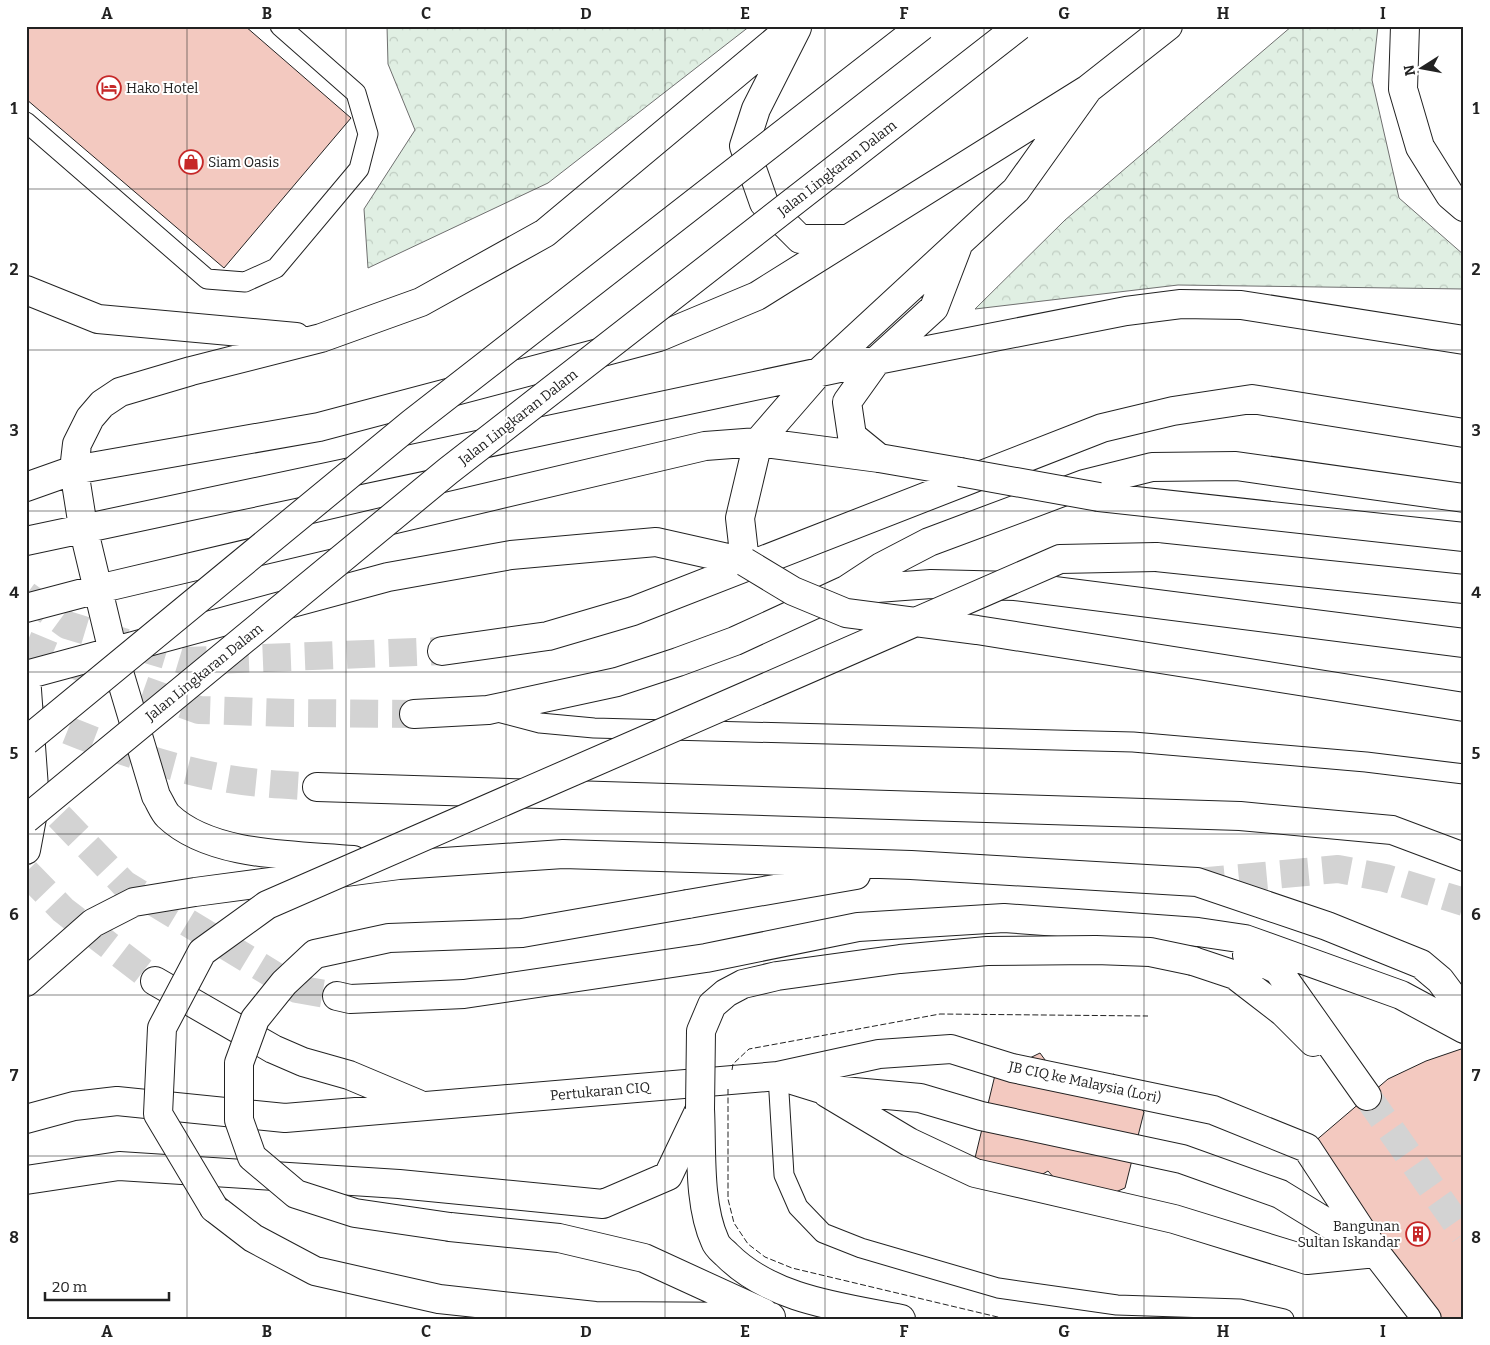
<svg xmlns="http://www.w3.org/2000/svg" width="1490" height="1345" viewBox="0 0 1490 1345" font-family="Bitter,serif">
<defs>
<pattern id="forest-crowns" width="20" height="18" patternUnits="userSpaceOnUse" patternTransform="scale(1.25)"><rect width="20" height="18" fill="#e0efe3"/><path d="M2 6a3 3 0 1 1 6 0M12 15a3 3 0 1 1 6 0" fill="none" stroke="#c0cdc2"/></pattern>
</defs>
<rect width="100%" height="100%" fill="#fff"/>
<!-- forest -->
<path fill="url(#forest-crowns)" stroke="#6f6f6f" d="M 387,26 L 750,26 L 548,183 L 368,268 L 364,209 L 415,130 L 388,64 Z
M 1292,26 L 1378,26 L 1372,80 L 1399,198 L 1464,255 L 1464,289 L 1178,285 L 975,309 L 1065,220 Z"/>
<!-- building -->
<path fill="#f3c9c0" stroke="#222" d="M 26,26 L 245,26 L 351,118 L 224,268 L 26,99 Z
M 1464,1048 L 1464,1319 L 1438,1319 L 1307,1148 L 1388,1079 L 1426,1061 Z
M 1040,1053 L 1067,1090 L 1114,1074 L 1144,1112 L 1125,1188 L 1080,1207 L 1048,1171 L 1010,1193 L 975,1158 L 995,1075 Z"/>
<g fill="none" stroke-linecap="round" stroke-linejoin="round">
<!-- highway-tunnel -->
<path stroke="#d3d3d3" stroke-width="28" stroke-dasharray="28 14" stroke-linecap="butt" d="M 26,595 L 67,625 L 186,661 L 442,651
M 26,645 L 92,672 L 199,710 L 293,713 L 414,714
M 29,714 C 93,742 161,767 229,779 C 258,784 288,785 317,787
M 30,786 L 124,884 L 297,989 L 337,996
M 26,872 L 63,910 L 155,981
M 1197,882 L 1338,869 L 1385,878 L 1464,902
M 1367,1096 L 1464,1234"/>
<!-- lane casing -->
<g stroke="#222" stroke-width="21">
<path id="lane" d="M 26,122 L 207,279 L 245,282 L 276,268 L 359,169 L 368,134 L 356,93 L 280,26
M 494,711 L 540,723 L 594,728 L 1133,742 L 1366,762 L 1464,774
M 778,1076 L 784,1175 L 798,1207 L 823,1233 L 861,1248 L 998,1288 L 1117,1305 L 1240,1309 L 1284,1319"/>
</g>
<!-- primary casing -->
<g stroke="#222" stroke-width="30">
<path id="primary" d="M 700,1109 C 702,1149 698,1204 715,1241 C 717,1247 723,1251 727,1255 C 772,1300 841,1307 901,1319"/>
</g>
<!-- highway casing -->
<g stroke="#222" stroke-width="30">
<path id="highway" d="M 1405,26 L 1403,89 L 1420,147 L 1450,195 L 1464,207
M 797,28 L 756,109 L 744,146 L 764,203 L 800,239 L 848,239
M 26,290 L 98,319 L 296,337
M 879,458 L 852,436 L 847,402 L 877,360 L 934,308 L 957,248
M 26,487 L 74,470 L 319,427 L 659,337 L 757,296 L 1088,89 L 1168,26
M 1099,497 L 1464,537
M 26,541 L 877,360 L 1126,311 L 1181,304 L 1241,305 L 1464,340
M 1156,557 L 1464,589
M 850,590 L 931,584 L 1015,586 L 1464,643
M 26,608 L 98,589 L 705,446 L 758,442 L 879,458 L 960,472
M 442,651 L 548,636 L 633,611 L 1102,428 L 1173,411 L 1252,399 L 1464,433
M 26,675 L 388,577 L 511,555 L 656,542 L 745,562 L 740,518 L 758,442 L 818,373 L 1016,190 L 1088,89
M 26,676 L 35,802 L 26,850
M 414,714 L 488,710 L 617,682 L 678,662 L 735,641 L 846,590 L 881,567 L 929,542 L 1084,484 L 1152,467 L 1236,466 L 1464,498
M 317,787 L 1240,816 L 1392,830 L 1464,857
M 353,860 C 296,855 211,857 168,816 C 163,811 160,802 156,796 L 113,652 L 83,527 L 74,470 L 77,444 L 90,418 L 102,404 L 120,392 L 191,371 L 321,338 L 421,302 L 545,233 L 793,26
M 688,904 L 856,875
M 1247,955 L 1278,970 L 1367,1096
M 1193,961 L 1235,975 L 1283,1012 L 1313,1042
M 155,981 L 273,1049 L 303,1062 L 349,1075 L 418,1104
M 26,982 L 93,923 L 134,902 L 195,892 L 399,865 L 563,854 L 911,865 L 1197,882 L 1327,926 L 1421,964 L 1440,980 L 1464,1012
M 337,996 L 350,999 L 464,994 L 706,958 L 858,927 L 1004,918 L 1198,932 L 1245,939 L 1401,995 L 1464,1029
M 779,1076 L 821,1089 L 920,1098 L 981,1116 L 1182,1159 L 1280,1194 L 1370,1249
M 827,1093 L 909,1142 L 975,1173 L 1174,1219 L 1307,1260 L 1376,1253
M 26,1119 L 74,1106 L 117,1101 L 285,1118 L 778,1076 L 879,1054 L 951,1049 L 1012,1068 L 1213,1110 L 1307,1148 L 1376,1253 L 1427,1319
M 26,1180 L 119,1166 L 399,1184 L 603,1204 L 668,1176 L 700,1109
M 214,1208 L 253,1238 L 315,1271 L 439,1299 L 595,1316 L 771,1317
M 450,1227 L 559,1238 L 644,1258 L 764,1313"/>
</g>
<!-- lane -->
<use href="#lane" stroke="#fff" stroke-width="19"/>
<!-- primary -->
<use href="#primary" stroke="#fff" stroke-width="28"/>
<!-- highway -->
<use href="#highway" stroke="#fff" stroke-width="28"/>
<!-- highway-bridge casing -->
<g stroke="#222" stroke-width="30" stroke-linecap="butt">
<path id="highway-bridge" d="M 960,472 L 1099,497
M 745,562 L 793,591 L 846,613 L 977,630 L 1464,707
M 26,741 L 412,423 L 922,26
M 26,819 L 448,471 L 1019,26
M 700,1109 L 701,1031 L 712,1005 L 726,993 L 743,984 L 777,976 L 900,959 L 987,951 L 1096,950 L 1150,952 L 1193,961
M 214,1208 L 158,1114 L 162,1028 L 202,952 L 267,905 L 1060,559 L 1156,557
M 450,1227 L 355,1213 L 296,1194 L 252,1157 L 239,1120 L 239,1063 L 255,1019 L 284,983 L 315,954 L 389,938 L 522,933 L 688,904"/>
</g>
<!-- highway-bridge -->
<use href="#highway-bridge" stroke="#fff" stroke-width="28"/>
<!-- fence -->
<path stroke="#222" stroke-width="1" stroke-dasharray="6 2.5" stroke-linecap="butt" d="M 732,1070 L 733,1064 L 749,1049 L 940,1014 L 1148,1016
M 728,1089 L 728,1199 L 734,1223 L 748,1244 L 765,1257 L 792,1268 L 1006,1319"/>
</g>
<!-- grid -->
<path fill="none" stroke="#222" stroke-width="1" stroke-opacity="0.55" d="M 187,26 L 187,1319M 346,26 L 346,1319M 506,26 L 506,1319M 665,26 L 665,1319M 825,26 L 825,1319M 984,26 L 984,1319M 1144,26 L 1144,1319M 1303,26 L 1303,1319M 26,189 L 1464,189M 26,350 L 1464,350M 26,511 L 1464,511M 26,672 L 1464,672M 26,834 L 1464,834M 26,995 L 1464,995M 26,1156 L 1464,1156"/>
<!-- icons -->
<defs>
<g id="hotel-ring" transform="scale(1.25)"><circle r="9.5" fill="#fff" stroke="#c62828" stroke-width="1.5"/><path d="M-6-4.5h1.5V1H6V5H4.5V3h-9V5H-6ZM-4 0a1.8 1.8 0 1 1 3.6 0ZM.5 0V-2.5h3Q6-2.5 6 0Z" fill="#c62828"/></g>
<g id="shop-ring" transform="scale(1.25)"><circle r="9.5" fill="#fff" stroke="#c62828" stroke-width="1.5"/><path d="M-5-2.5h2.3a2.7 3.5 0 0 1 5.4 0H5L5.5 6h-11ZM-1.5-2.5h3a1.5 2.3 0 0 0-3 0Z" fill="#c62828"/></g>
<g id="building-ring" transform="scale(1.25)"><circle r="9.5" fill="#fff" stroke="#c62828" stroke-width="1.5"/><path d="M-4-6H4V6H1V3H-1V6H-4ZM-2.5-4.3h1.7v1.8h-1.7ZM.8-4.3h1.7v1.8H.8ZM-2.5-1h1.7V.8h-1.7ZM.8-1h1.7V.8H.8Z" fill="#c62828"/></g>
</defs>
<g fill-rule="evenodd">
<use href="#hotel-ring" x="109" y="88"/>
<use href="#shop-ring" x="191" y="162"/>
<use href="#building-ring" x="1418" y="1234"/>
</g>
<g text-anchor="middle" stroke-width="4" stroke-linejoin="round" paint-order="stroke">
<!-- poi labels -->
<g font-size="14" fill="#222" stroke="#fff" text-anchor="start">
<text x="126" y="93">Hako Hotel</text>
<text x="208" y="167">Siam Oasis</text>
<text x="1400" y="1231" text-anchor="end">Bangunan<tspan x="1400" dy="16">Sultan Iskandar</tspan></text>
</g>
<!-- street labels -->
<g font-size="14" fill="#222" stroke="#fff">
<text transform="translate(837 168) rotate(-38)" y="5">Jalan Lingkaran Dalam</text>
<text transform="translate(518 417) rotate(-38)" y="5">Jalan Lingkaran Dalam</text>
<text transform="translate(204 672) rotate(-39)" y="5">Jalan Lingkaran Dalam</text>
<text transform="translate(1085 1082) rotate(12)" y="5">JB CIQ ke Malaysia (Lori)</text>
<text transform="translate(600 1091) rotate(-5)" y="5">Pertukaran CIQ</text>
</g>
</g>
<!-- border -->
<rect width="1490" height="1345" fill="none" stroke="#ffffff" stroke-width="55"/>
<!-- north arrow -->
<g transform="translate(1422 68) rotate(259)" stroke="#ffffff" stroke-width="4" paint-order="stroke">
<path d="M0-4L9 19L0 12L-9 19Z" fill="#222222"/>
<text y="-8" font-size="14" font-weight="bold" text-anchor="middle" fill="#222222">N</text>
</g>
<!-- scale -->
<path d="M45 1292v8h124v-8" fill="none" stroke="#222222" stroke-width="2.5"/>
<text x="52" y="1292" font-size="15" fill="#222222" stroke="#ffffff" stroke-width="4" paint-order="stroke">20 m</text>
<rect x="28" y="28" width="1434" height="1290" fill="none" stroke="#222" stroke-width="2"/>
<g font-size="16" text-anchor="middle" font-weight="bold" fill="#222">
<text x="107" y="19">A</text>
<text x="267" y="19">B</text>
<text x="426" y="19">C</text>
<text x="586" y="19">D</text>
<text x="745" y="19">E</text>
<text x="904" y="19">F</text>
<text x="1064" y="19">G</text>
<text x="1223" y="19">H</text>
<text x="1383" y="19">I</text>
<text x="14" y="114">1</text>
<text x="1476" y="114">1</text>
<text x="14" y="275">2</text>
<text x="1476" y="275">2</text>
<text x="14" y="436">3</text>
<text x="1476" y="436">3</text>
<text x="14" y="598">4</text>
<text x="1476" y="598">4</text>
<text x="14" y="759">5</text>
<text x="1476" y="759">5</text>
<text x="14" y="920">6</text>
<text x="1476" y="920">6</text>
<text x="14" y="1081">7</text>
<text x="1476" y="1081">7</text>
<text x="14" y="1243">8</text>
<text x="1476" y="1243">8</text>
<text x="107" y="1337">A</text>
<text x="267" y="1337">B</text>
<text x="426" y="1337">C</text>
<text x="586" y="1337">D</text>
<text x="745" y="1337">E</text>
<text x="904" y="1337">F</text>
<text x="1064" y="1337">G</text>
<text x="1223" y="1337">H</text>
<text x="1383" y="1337">I</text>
</g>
</svg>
